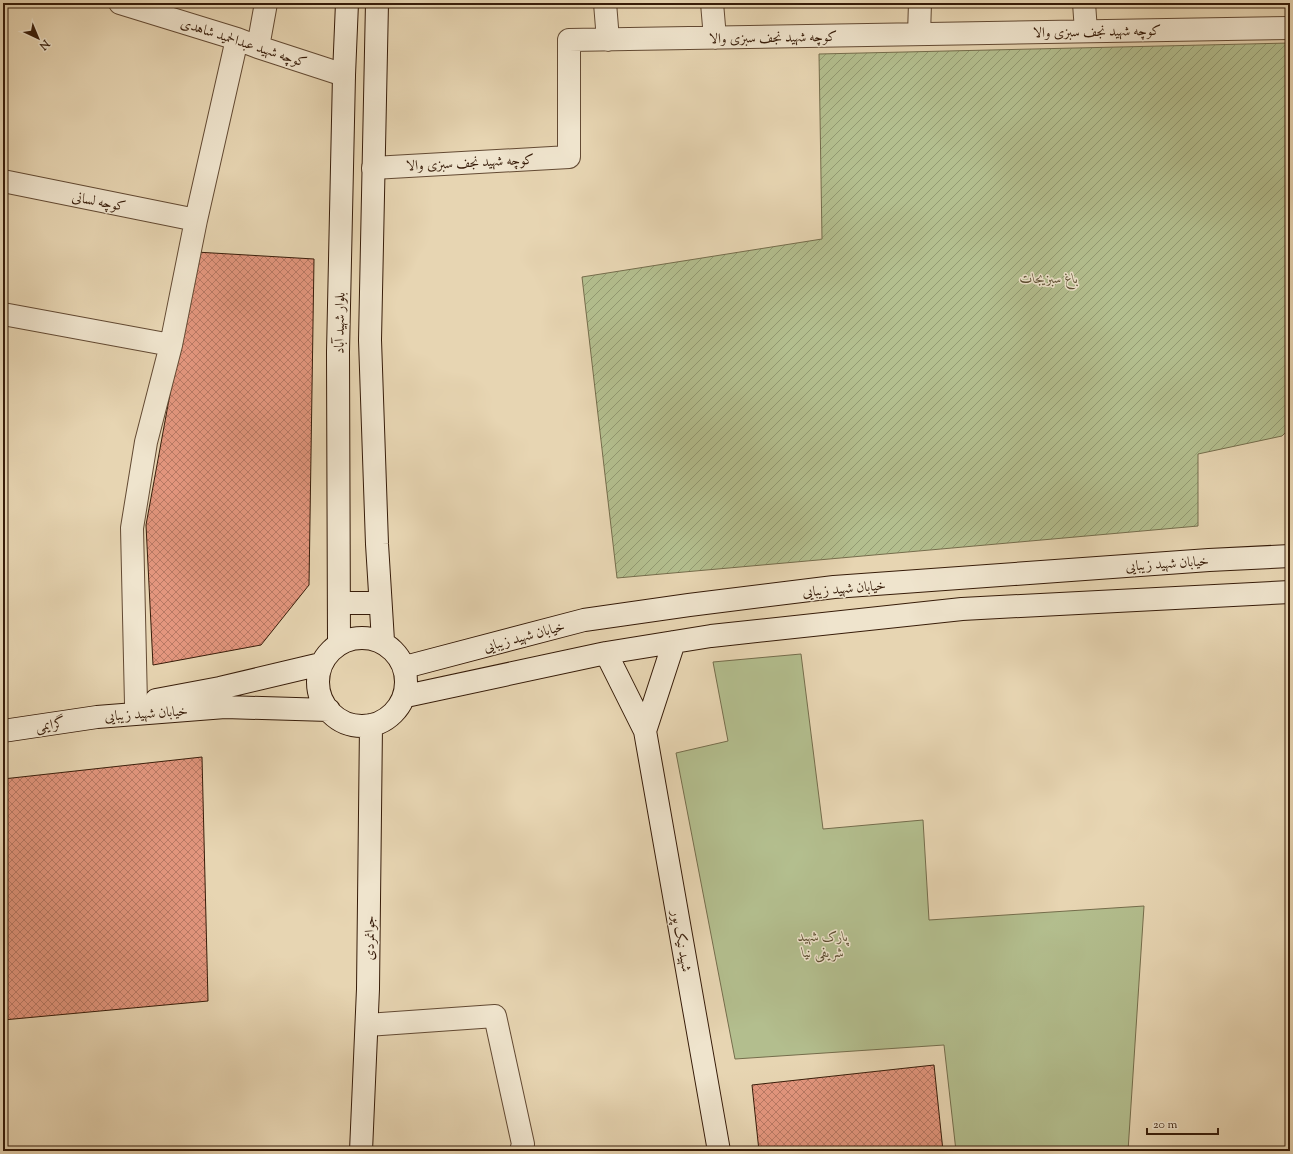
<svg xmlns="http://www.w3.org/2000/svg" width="1293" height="1154" viewBox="0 0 1293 1154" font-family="'Sorts Mill Goudy',Amiri,serif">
<defs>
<pattern id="garden-furrows" width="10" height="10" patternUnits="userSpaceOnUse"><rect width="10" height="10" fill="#b3be8e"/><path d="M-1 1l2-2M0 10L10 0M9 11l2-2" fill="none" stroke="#929a72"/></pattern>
<pattern id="building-cross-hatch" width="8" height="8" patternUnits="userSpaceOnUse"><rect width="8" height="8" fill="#e3967e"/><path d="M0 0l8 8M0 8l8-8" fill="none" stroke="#b97a65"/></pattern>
</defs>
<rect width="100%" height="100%" fill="#e7d5b2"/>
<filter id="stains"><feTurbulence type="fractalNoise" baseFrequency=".005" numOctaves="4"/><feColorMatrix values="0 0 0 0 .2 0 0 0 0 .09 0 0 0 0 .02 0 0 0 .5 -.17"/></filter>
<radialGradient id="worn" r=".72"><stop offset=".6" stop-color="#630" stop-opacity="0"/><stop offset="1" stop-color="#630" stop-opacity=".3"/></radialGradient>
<!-- park -->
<path fill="#b3be8e" stroke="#756d4c" d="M 801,654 L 823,829 L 923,820 L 929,920 L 1144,906 L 1128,1151 L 956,1151 L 944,1045 L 735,1059 L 676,753 L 728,741 L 713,662 Z"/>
<!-- garden -->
<path fill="url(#garden-furrows)" stroke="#756d4c" d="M 1290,43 L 1290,428 L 1282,436 L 1198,454 L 1198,526 L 617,578 L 582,277 L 822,239 L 819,54 Z"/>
<!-- building -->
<path fill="url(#building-cross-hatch)" stroke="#371c09" d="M 196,252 L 314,259 L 309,585 L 261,645 L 153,665 L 146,525 Z
M 202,757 L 208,1001 L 3,1020 L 3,779 Z
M 934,1065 L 943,1151 L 759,1151 L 752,1085 Z"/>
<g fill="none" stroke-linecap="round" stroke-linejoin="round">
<!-- street casing -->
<g stroke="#634a33" stroke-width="24">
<path id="street" d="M 120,3 L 237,39 L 258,47 L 344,75
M 605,3 L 608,40
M 712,3 L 715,38
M 1084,3 L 1086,31
M 919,34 L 920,3
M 258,47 L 266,3
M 373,168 L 569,157 L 569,40 L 1290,28
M 3,181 L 196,220
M 3,314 L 171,345
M 136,704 L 132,528 L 146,442 L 171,345 L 196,220 L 237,39
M 367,1025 L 495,1016 L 523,1144 L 521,1151"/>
</g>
<!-- secondary casing -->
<g stroke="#371c09" stroke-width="24">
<path id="secondary" d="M 377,3 L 370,340 L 377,544 L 383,641
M 339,603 L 380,603
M318 682a44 44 0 1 1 88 0a44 44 0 1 1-88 0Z
M 339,642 L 338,352 L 344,75 L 347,3
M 606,653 L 645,731 L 719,1151
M 405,667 L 584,620 L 689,605 L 834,587 L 1209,560 L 1290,556
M 406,696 L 606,653 L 711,636 L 962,609 L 1290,592
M 156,700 L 220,688 L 321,664
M 3,731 L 97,717 L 225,707 L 329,710
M 645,731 L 674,642
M 361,1151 L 368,989 L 371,725"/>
</g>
<!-- street -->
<use href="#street" stroke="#efe4cd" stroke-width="22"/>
<!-- secondary -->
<use href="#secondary" stroke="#efe4cd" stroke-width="22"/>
</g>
<g text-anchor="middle" stroke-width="3" stroke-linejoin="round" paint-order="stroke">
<!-- street labels -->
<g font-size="14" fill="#371c09" stroke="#efe4cd">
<text transform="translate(1097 31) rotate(-1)" y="5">کوچه شهید نجف سبزی والا</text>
<text transform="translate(773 37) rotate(-1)" y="5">کوچه شهید نجف سبزی والا</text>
<text transform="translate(244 42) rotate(18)" y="5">کوچه شهید عبدالحمید شاهدی</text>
<text transform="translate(470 162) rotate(-3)" y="5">کوچه شهید نجف سبزی والا</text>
<text transform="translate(99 201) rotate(11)" y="5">کوچه لسانی</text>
<text transform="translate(339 323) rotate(-89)" y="5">بلوار شهید آباد</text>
<text transform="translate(1167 563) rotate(-4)" y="5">خیابان شهید زیبایی</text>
<text transform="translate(844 588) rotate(-5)" y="5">خیابان شهید زیبایی</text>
<text transform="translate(524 636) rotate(-15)" y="5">خیابان شهید زیبایی</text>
<text transform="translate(146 713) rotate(-4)" y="5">خیابان شهید زیبایی</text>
<text transform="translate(50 724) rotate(-8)" y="5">گرایمی</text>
<text transform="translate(369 938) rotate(-89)" y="5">جوانمردی</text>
<text transform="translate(682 941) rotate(80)" y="5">شهید نیک پور</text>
</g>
<!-- park labels -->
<g font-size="14" font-style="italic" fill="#5c4d31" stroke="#efe4cd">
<text x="1049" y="283">باغ سبزیجات</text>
<text x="823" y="941">پارک شهید<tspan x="823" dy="16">شریفی نیا</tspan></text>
</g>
</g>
<!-- margin -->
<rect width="1293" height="1154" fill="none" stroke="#e7d5b2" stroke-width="16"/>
<rect x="4" y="4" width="1285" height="1146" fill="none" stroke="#371c09" stroke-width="2"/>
<rect x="8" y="8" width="1277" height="1138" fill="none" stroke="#371c09"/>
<!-- north arrow -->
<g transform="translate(38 38) rotate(136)" stroke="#efe4cd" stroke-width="3" paint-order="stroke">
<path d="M0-3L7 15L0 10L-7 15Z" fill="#371c09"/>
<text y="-6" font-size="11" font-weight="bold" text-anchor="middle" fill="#371c09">N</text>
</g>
<!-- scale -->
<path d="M1147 1128v6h71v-6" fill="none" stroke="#371c09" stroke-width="2"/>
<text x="1153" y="1128" font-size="12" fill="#371c09" stroke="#efe4cd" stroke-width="3" paint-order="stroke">20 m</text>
<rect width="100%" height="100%" filter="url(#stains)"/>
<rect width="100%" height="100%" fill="url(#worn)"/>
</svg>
